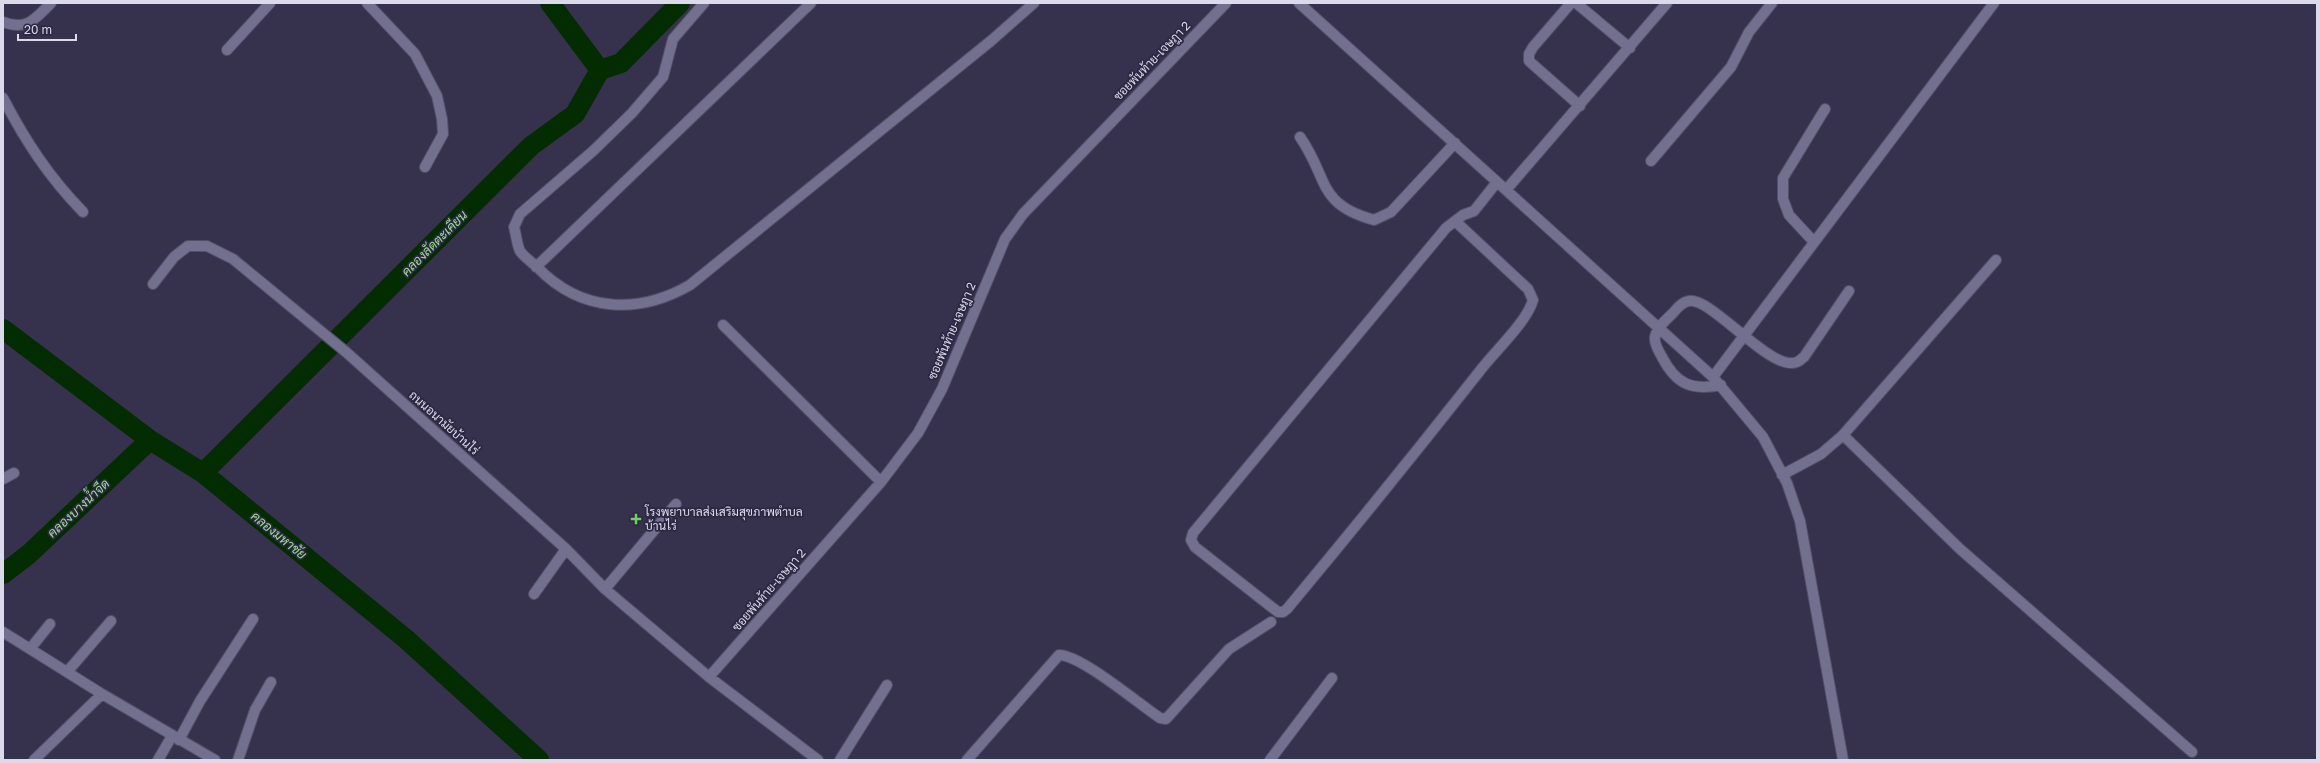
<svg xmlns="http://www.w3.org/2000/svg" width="2320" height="763" viewBox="0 0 2320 763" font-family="'Golos Text',Sarabun,sans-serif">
<rect width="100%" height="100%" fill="#36314c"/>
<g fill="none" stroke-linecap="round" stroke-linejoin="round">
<!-- canal -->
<path stroke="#042c01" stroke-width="20" d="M 600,70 L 621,63 L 680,3
M 3,329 L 150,440 L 203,473 L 406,639 L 539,760
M 203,473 L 531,146 L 575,114 L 600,70 L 550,3
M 3,574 L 29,554 L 150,440"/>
<!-- minor casing -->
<g stroke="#524f66" stroke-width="12">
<path id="minor" d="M 367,3 L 415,54 L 437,96 L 442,119 L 443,134 L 425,167
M 704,3 L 673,39 L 663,77 L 632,113 L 593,151 L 520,214 L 514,227 C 516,234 517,245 520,251 C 524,257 533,263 538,268 C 581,312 638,315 690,285 L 992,40 L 1034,3
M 1299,3 L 1713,377 L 1763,437 L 1787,483 L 1800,521 L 1843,760
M 1571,3 L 1533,47 L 1529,54 L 1529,61 L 1580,106
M 1576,3 L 1630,48
M 3,22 C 27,31 35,19 51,3
M 227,50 L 270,3
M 3,98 C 26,142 49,177 83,212
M 1300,137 C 1329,178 1316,204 1374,220 L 1391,212 L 1455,143
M 1651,161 L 1731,67 L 1749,32 L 1772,3
M 1506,190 L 1667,3
M 1455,221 L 1528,289 L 1533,300 C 1527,322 1494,352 1479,372 C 1416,452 1352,531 1287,609 L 1283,612 L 1278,612 L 1195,547 L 1191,540 L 1193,533 L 1446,228 L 1463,215 L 1474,211 L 1497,182
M 1814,242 L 1789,215 L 1783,199 L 1783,178 L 1825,109
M 536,267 L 811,3
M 153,284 L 174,257 L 188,246 L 207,246 L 233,259 L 346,352 L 566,549 L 605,589 L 709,677 L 818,760
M 723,325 L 881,482
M 1713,377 L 1994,3
M 1721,385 C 1691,391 1676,384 1662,357 C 1659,352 1654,342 1655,337 C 1657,327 1666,320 1673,313 C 1677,308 1682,302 1689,301 C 1712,297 1771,373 1797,362 C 1800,361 1802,358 1804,357 L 1849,291
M 1843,435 L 1960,549 L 2192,752
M 1782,475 L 1821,454 L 1843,435 L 1996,260
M 3,479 L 14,473
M 605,589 L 676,504
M 534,594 L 566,549
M 3,632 L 102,694 L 215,760
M 30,649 L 50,624
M 67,672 L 111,621
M 709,677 L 881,482 L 918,433 L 942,389 L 1005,239 L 1023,214 L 1226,3
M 179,740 L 200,701 L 253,619
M 34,760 L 102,694
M 158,760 L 172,736
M 238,760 L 255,710 L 271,682
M 840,760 L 887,685
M 967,760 L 1059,655 C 1081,655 1139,704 1160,718 L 1166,719 L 1229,649 L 1271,622
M 1270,760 L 1332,678"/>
</g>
<!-- minor -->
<use href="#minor" stroke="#736f8e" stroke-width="10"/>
</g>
<!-- markers -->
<path fill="#6fd360" stroke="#2c2742" stroke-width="1.5" d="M634 513h4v4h4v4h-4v4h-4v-4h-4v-4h4z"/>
<g text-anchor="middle" stroke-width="3.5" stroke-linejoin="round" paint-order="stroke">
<!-- street labels -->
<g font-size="12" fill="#dbdaeb" stroke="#2c2742">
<text transform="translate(1152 61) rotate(-46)" y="4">ซอยพันท้าย-เจษฎา 2</text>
<text transform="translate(952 331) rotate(-67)" y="4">ซอยพันท้าย-เจษฎา 2</text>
<text transform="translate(444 423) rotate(42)" y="4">ถนนอนามัยบ้านไร่</text>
<text transform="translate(769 590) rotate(-49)" y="4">ซอยพันท้าย-เจษฎา 2</text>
</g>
<!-- poi labels -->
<g font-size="12" fill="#dbdaeb" stroke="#2c2742" text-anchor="start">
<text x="645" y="516">โรงพยาบาลส่งเสริมสุขภาพตำบล<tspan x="645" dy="14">บ้านไร่</tspan></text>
</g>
<!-- water labels -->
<g font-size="13" font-style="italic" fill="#98e08d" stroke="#2c2742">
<text transform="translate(434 243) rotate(-45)" y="5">คลองลัดตะเคียน</text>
<text transform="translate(78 508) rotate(-43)" y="5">คลองบางน้ำจืด</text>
<text transform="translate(279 535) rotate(39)" y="5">คลองมหาชัย</text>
</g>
</g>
<!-- border -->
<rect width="2320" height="763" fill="none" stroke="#dbdaeb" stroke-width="8"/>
<!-- scale -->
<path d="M18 34v6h58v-6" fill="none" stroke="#dbdaeb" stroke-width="2"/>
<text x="24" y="34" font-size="12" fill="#dbdaeb" stroke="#2c2742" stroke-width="3" paint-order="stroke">20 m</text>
</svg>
